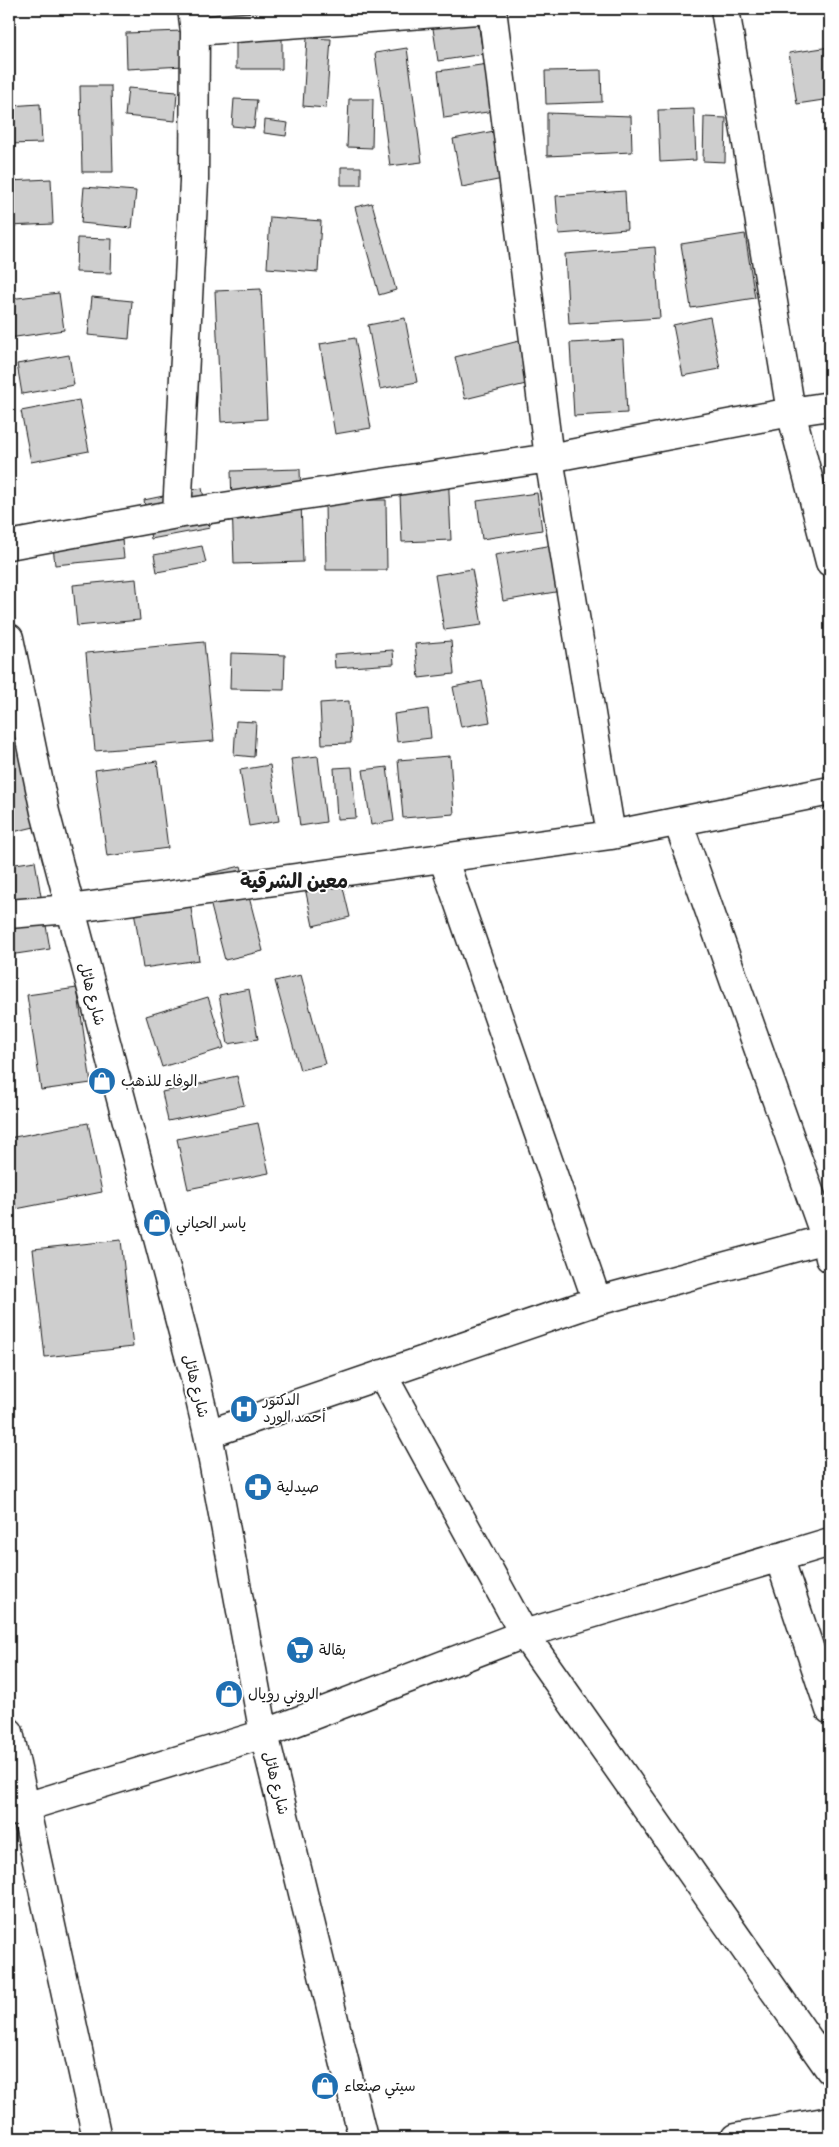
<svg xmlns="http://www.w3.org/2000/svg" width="839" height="2147" viewBox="0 0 839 2147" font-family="Pangolin,'Playpen Sans Arabic',sans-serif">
<rect width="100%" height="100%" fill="#fff"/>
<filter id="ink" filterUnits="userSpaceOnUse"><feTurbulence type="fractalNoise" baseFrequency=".02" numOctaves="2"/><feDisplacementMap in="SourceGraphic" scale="10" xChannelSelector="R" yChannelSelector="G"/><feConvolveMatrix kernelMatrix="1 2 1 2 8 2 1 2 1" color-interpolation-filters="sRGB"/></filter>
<g filter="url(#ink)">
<!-- building -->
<path fill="#cecece" stroke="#1c1c1c" d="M 430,9 L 476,9 L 483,54 L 438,61 Z
M 183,31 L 184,66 L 127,69 L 126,33 Z
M 236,35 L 282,35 L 282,69 L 236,69 Z
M 307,38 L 331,39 L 326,108 L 303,106 Z
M 830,47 L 830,99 L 797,104 L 789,53 Z
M 407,48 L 422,162 L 390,166 L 375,53 Z
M 488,64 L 495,111 L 444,118 L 438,71 Z
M 601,70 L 602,102 L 546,104 L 545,71 Z
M 80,86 L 111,86 L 113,172 L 82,172 Z
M 128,88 L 177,92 L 175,121 L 125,116 Z
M 234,99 L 257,100 L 254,128 L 232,126 Z
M 349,99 L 373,99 L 372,148 L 347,147 Z
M 40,104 L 42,143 L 9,144 L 9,106 Z
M 694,109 L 696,160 L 660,162 L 658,110 Z
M 547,113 L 631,116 L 632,152 L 547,156 Z
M 704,117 L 726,118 L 725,162 L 703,161 Z
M 265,120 L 288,123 L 286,136 L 264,133 Z
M 494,131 L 503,179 L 462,187 L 453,139 Z
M 341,167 L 361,167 L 361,185 L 341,185 Z
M 51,179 L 53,224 L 9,226 L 9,181 Z
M 84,187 L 136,191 L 132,228 L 81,223 Z
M 625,191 L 627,229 L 559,234 L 556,196 Z
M 372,203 L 396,290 L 379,295 L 355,207 Z
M 270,217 L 321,221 L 318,272 L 267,268 Z
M 745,234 L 755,298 L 691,308 L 681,244 Z
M 77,238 L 112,239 L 111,273 L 76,272 Z
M 655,247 L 660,318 L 569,324 L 565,254 Z
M 261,289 L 267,419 L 221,422 L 215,291 Z
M 59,293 L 64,330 L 9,338 L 9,299 Z
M 92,297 L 132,301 L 129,339 L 88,335 Z
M 710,317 L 720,369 L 683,376 L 673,325 Z
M 405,318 L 417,382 L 380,389 L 368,325 Z
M 355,338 L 371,428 L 335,434 L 320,344 Z
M 523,340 L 534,382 L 465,399 L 455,357 Z
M 623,340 L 627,413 L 574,416 L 570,343 Z
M 69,355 L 74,385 L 22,394 L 17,364 Z
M 79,400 L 89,451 L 31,462 L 21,411 Z
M 448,468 L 451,540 L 402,542 L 399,470 Z
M 300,469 L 303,562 L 234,564 L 231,471 Z
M 202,488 L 210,528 L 151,539 L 144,500 Z
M 537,493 L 542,530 L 482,539 L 477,501 Z
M 325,500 L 386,500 L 387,570 L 326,570 Z
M 120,521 L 124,558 L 55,565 L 51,527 Z
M 553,545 L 561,591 L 503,601 L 495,555 Z
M 202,546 L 206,563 L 157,572 L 154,555 Z
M 472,569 L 482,625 L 444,630 L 435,575 Z
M 136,579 L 140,620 L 77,626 L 73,585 Z
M 451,641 L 454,674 L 419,678 L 415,644 Z
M 204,642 L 214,741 L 95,751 L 86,653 Z
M 393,650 L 394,664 L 335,668 L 334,654 Z
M 231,653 L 285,655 L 284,690 L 230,689 Z
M 482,681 L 490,722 L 461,727 L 453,687 Z
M 9,693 L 51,823 L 9,833 Z
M 349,701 L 351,743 L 322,744 L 320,703 Z
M 428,709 L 431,738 L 397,742 L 394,714 Z
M 236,721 L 256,722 L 254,757 L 234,755 Z
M 318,756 L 326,822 L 300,826 L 291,759 Z
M 450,756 L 454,814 L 403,818 L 398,760 Z
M 157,761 L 168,848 L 107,856 L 95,770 Z
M 270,765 L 279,821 L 249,826 L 240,770 Z
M 352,767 L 356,818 L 337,819 L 334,768 Z
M 387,767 L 394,821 L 371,825 L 363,770 Z
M 35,861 L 50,949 L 9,955 L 9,865 Z
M 241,866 L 263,951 L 225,960 L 203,875 Z
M 340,875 L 350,917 L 313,926 L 304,883 Z
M 189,896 L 199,960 L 143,968 L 133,904 Z
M 301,975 L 325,1064 L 300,1070 L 275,981 Z
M 77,988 L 91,1083 L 41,1090 L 27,995 Z
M 249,989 L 258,1039 L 228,1044 L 219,995 Z
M 208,997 L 224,1048 L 162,1067 L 146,1016 Z
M 237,1076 L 244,1105 L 168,1121 L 162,1092 Z
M 88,1123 L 102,1192 L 16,1209 L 9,1173 L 9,1138 Z
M 258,1123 L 269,1173 L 188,1189 L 177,1139 Z
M 121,1240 L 133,1347 L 45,1357 L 33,1249 Z"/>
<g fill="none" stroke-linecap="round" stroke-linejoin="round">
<!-- minor casing -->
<g stroke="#1c1c1c" stroke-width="31">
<path id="minor" d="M 492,9 L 549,458 L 611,835
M 725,9 L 791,412 L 830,562
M 195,31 L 491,9
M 177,514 L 194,181 L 195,31 L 192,9
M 9,545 L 177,514 L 549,458 L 791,412 L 830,406
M 9,638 L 45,812 L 194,1374 L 208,1434 L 264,1734 L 363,2138
M 678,822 L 826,1239 L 830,1258
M 443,858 L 597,1301
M 9,914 L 69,909 L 611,835 L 830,791
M 382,1374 L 524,1634 L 830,2070
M 208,1434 L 597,1301 L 830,1238
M 779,1557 L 830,1710
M 9,1732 L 97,2138
M 9,1812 L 264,1734 L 524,1634 L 830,1542
M 735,2138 L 830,2121"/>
</g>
<!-- minor -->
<use href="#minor" stroke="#fff" stroke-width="28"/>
</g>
</g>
<!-- icons -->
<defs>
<g id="shop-disc" transform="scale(1.4375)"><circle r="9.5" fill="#1f6fb2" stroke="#fff"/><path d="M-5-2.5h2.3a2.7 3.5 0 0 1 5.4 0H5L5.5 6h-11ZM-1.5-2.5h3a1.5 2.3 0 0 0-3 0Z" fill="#fff"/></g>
<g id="hospital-disc" transform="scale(1.4375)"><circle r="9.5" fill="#1f6fb2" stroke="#fff"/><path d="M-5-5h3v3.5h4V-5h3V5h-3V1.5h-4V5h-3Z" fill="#fff"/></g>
<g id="pharmacy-disc" transform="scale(1.4375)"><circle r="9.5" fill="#1f6fb2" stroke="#fff"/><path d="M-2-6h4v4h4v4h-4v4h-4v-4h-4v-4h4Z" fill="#fff"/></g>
<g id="supermarket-disc" transform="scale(1.4375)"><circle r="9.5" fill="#1f6fb2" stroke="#fff"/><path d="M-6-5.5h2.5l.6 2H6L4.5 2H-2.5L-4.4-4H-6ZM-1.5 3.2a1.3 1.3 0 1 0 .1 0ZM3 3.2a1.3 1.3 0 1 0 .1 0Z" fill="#fff"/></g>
</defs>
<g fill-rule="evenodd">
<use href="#shop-disc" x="102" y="1081"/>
<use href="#shop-disc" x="157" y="1223"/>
<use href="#hospital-disc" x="244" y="1409"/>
<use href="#pharmacy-disc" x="258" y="1487"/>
<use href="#supermarket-disc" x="300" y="1650"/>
<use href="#shop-disc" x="229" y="1694"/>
<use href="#shop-disc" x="325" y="2086"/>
</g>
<g text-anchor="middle" stroke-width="4" stroke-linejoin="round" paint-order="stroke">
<!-- street labels -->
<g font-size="15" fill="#1c1c1c" stroke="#fff">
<text transform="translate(92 994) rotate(75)" y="5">شارع هائل</text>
<text transform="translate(196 1386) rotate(76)" y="5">شارع هائل</text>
<text transform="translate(276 1783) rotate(76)" y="5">شارع هائل</text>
</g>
<!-- poi labels -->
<g font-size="15" fill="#1c1c1c" stroke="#fff" text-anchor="start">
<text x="121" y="1086">الوفاء للذهب</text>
<text x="176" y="1228">ياسر الحياني</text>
<text x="263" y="1405">الدكتور<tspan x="263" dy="17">أحمد الورد</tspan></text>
<text x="277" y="1492">صيدلية</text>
<text x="319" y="1655">بقالة</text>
<text x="248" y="1699">الروني رويال</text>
<text x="344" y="2091">سيتي صنعاء</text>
</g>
<!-- district labels -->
<g font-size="20" font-weight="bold" fill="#1c1c1c" stroke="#fff">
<text x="294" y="888">معين الشرقية</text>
</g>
</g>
<!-- margin -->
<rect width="839" height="2147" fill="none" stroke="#fff" stroke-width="30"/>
<rect x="15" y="15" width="809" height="2117" fill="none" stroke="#1c1c1c" stroke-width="2" filter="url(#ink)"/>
</svg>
